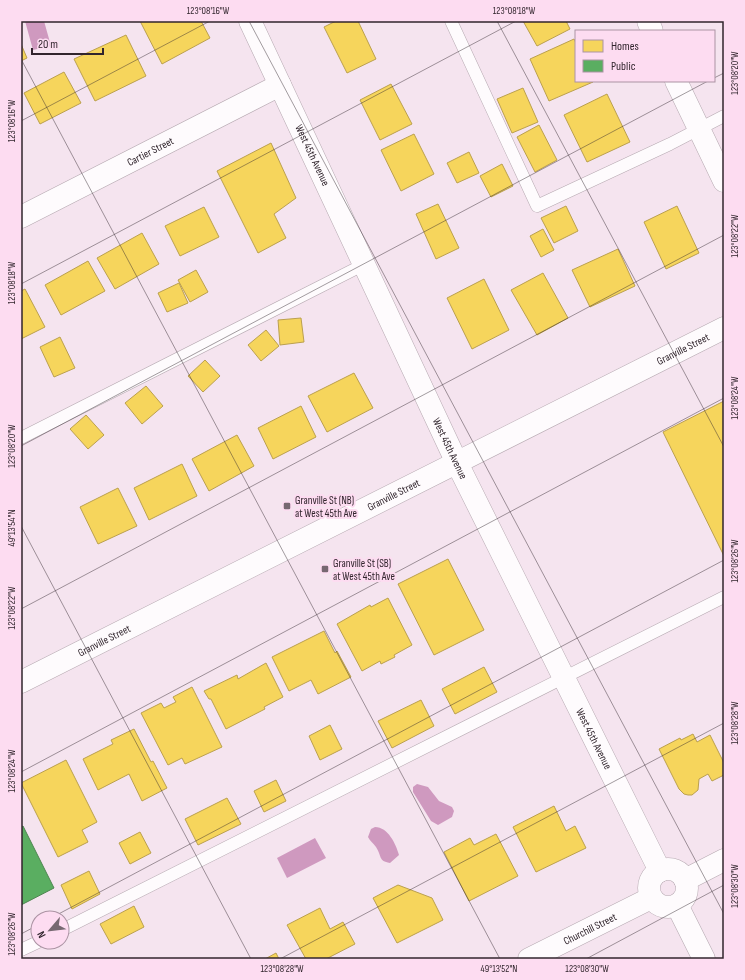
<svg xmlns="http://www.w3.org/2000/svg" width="745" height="980" viewBox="0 0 745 980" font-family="'Sofia Sans Condensed',sans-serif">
<rect width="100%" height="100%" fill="#f5e4ef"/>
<!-- water -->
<path fill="#cf99bf" d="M 25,21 L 44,21 L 51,46 L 33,50 Z
M 417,784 L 428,787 L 439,801 L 452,807 L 454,811 L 452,817 L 438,825 L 431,821 L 413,792 L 413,787 Z
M 375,827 C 388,827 396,844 399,855 L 390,863 C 378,861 382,856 376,847 C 373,843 370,841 368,837 L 371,829 Z
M 315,838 L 326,858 L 287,878 L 277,858 Z"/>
<!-- homes -->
<path fill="#f6d55c" stroke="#bba04e" d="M 140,21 L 201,21 L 210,38 L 162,64 Z
M 336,21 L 358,21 L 376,59 L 347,73 L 324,27 Z
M 523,21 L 566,21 L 570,29 L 537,46 Z
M 126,35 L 146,76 L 95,101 L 74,59 Z
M 574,39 L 576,43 L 576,81 L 593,82 L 549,101 L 530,59 Z
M 21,44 L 27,58 L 21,61 Z
M 64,72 L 81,103 L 40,124 L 24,93 Z
M 391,84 L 412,124 L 380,140 L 360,100 Z
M 523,88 L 538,122 L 512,133 L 497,99 Z
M 607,94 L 630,142 L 587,162 L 564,115 Z
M 539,125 L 557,160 L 535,172 L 517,137 Z
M 414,134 L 434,174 L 401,191 L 381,150 Z
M 271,143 L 296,198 L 274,214 L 286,238 L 258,253 L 217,171 Z
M 469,152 L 479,173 L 457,183 L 447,163 Z
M 502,164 L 513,186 L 491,197 L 480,176 Z
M 438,204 L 459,248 L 436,259 L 416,214 Z
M 566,206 L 578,231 L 554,243 L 541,218 Z
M 677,206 L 699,253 L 666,269 L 644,222 Z
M 204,207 L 219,237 L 180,256 L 165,226 Z
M 543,229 L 554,250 L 541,257 L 530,236 Z
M 142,233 L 159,264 L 115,289 L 97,258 Z
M 618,249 L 635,286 L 590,307 L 572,270 Z
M 88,261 L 105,291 L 61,315 L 45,285 Z
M 196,270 L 208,292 L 190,302 L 178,280 Z
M 543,273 L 568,318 L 537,335 L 511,290 Z
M 484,279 L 509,330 L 472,349 L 447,298 Z
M 179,283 L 188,303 L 167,312 L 158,293 Z
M 25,289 L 45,327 L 21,339 L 21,291 Z
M 301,318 L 304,342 L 280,345 L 278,320 Z
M 266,330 L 279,346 L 261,361 L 248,345 Z
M 60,337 L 75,368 L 54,377 L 40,347 Z
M 205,360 L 220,376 L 203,392 L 188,376 Z
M 354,373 L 373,408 L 327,432 L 308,396 Z
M 146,386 L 163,406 L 142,424 L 125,403 Z
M 724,401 L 724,556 L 663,432 Z
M 301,406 L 316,437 L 273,459 L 258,428 Z
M 86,415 L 104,435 L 88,449 L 70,429 Z
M 237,435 L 254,466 L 209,491 L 192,459 Z
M 182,464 L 197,496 L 149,520 L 134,488 Z
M 118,488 L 137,526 L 98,544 L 80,507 Z
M 448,559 L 484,630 L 434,655 L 398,584 Z
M 388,598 L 412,645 L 394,655 L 395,657 L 381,664 L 380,661 L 362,671 L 337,624 L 370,605 L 371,607 Z
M 324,631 L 335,653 L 337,651 L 351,677 L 318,694 L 311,680 L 289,691 L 272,657 Z
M 266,663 L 283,697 L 264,707 L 265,709 L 226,729 L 211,699 L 209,699 L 204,691 L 237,675 L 238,679 Z
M 484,667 L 497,692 L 455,714 L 442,689 Z
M 192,687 L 222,747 L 185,764 L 182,758 L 168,765 L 141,713 L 161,703 L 164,708 L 176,702 L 173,697 Z
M 421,700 L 434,726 L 392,748 L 378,721 Z
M 330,725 L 342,749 L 320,760 L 309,736 Z
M 134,729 L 151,762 L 153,761 L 167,788 L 142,801 L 129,774 L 98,790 L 83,759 L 113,744 L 111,740 Z
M 693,734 L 697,742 L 710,735 L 724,763 L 724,775 L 712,781 L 708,774 L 699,779 L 698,790 L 692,795 L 688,795 L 684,794 L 679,789 L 659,749 L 680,738 L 681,740 Z
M 66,760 L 97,822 L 82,830 L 88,842 L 58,857 L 21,783 Z
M 276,780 L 286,801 L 264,812 L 254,791 Z
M 227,798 L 241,824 L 198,845 L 185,819 Z
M 554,806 L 566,831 L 575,826 L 586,848 L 536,872 L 513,827 Z
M 140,832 L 151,853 L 130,864 L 119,843 Z
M 496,834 L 518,876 L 469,901 L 444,852 L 470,838 L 474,845 Z
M 89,871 L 100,894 L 72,909 L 61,885 Z
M 398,885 L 432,898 L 443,920 L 397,943 L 373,898 Z
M 134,906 L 144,927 L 111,944 L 100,924 Z
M 320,908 L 330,929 L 343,922 L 355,944 L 326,959 L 306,959 L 287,925 Z
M 276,953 L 279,959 L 265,959 Z"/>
<!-- public -->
<path fill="#5aae61" stroke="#4e8551" d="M 23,826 L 54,888 L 21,905 L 21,827 Z"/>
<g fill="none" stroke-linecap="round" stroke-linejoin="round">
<!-- lane casing -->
<g stroke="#b6a9b1" stroke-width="13">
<path id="lane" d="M 451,21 L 537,206 L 670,144 L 724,116
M 21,438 L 363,265
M 62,930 L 724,597
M 21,950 L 38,942"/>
</g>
<!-- street casing -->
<g stroke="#b6a9b1" stroke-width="23">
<g id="street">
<path id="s1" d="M 250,21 L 457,463 L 660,871"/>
<path d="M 648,21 L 652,31"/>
<path d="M 676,81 L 724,181"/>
<path id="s2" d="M 21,217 L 280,85"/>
<circle cx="668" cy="888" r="19"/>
<path d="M 685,880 L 724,860"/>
<path d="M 677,905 L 704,959"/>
<path id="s3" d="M 529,959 L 651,898"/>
</g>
</g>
<!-- highway casing -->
<g stroke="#b6a9b1" stroke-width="23">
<g id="highway">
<path id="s4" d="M 21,682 L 724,328"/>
</g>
</g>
<!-- lane -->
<use href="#lane" stroke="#fefbfd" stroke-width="12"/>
<!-- street -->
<use href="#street" stroke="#fefbfd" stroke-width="22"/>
<!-- highway -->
<use href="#highway" stroke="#fefbfd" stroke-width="22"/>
</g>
<!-- ticks -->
<path fill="none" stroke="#31252d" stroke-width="1" stroke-opacity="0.45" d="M 249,21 L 724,914M 497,21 L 724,447M 21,59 L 500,959M 714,78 L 724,73M 21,121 L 210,21M 21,284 L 516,21M 21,446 L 708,81M 21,526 L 251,959M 21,609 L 724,235M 21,772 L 724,398M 51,918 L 724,560M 21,934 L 38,925M 280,959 L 724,723M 586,959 L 724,885"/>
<!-- markers -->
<g fill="#766871" stroke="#fddcf1" stroke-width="1.5">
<rect x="283" y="502" width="8" height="8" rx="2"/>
<rect x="321" y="565" width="8" height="8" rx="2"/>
</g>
<g text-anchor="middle" stroke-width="4" stroke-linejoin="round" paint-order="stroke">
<!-- street labels -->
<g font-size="11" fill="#31252d" stroke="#fddcf1">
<text dy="4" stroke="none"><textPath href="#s2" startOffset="145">Cartier Street</textPath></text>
<text dy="4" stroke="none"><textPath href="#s1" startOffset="148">West 45th Avenue</textPath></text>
<text dy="4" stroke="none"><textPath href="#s4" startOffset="741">Granville Street</textPath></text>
<text dy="4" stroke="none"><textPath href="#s1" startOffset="472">West 45th Avenue</textPath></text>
<text dy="4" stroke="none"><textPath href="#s4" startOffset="417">Granville Street</textPath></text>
<text dy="4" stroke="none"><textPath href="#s4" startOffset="93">Granville Street</textPath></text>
<text dy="4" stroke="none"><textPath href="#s1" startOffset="796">West 45th Avenue</textPath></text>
<text dy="4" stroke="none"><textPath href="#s3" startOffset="68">Churchill Street</textPath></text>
</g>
<!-- poi labels -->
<g font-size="11" fill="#31252d" stroke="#fddcf1" text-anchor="start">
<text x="295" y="504">Granville St (NB)<tspan x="295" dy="13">at West 45th Ave</tspan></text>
<text x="333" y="567">Granville St (SB)<tspan x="333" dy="13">at West 45th Ave</tspan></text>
</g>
</g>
<!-- border -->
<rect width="745" height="980" fill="none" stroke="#fddcf1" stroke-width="44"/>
<!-- legend -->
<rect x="575" y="30" width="140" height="52" fill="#fddcf1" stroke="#ab93a3"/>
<rect x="583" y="40" width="20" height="12" fill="#f6d55c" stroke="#ab93a3"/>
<text x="611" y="50" font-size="12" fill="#31252d">Homes</text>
<rect x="583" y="60" width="20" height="12" fill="#5aae61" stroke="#ab93a3"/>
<text x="611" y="70" font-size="12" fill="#31252d">Public</text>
<!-- north arrow -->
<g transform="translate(50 930) rotate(242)"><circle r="19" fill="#fddcf1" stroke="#ab93a3"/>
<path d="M0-3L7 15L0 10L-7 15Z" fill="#766871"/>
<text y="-6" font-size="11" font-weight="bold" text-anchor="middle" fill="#31252d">N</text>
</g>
<!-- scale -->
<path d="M32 48v6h71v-6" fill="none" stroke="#31252d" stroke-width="2"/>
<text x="38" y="48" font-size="12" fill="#31252d" stroke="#fddcf1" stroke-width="3" paint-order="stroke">20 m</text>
<rect x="22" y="22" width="701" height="936" fill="none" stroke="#31252d" stroke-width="1.5"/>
<g font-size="10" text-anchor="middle" fill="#31252d">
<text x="208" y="14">123°08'16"W</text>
<text x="514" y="14">123°08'18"W</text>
<text transform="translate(734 73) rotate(-90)" y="4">123°08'20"W</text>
<text transform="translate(11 121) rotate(-90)" y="4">123°08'16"W</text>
<text transform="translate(734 236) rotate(-90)" y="4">123°08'22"W</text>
<text transform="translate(11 283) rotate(-90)" y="4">123°08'18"W</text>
<text transform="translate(734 398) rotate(-90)" y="4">123°08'24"W</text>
<text transform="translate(11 446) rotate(-90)" y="4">123°08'20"W</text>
<text transform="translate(11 528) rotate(-90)" y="4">49°13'54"N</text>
<text transform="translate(734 561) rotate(-90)" y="4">123°08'26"W</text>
<text transform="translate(11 608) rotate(-90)" y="4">123°08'22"W</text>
<text transform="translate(734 723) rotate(-90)" y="4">123°08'28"W</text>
<text transform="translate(11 771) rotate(-90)" y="4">123°08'24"W</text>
<text transform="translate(734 886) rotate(-90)" y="4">123°08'30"W</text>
<text transform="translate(11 934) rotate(-90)" y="4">123°08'26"W</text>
<text x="282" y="972">123°08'28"W</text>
<text x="499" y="972">49°13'52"N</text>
<text x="587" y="972">123°08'30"W</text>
</g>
</svg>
